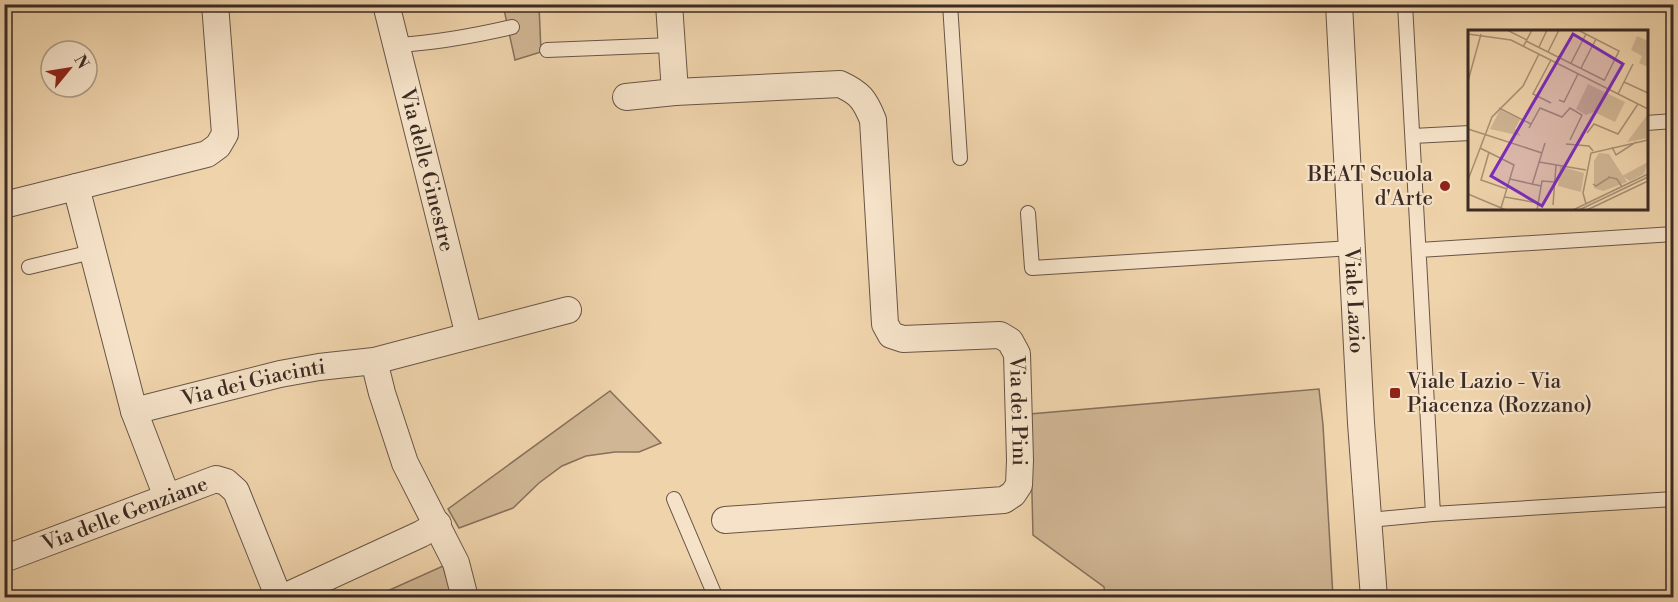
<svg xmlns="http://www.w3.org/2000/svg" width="1678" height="602" viewBox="0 0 1678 602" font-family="'Libre Bodoni',serif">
<rect width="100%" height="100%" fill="#efd3ab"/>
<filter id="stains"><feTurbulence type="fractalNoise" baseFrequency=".00333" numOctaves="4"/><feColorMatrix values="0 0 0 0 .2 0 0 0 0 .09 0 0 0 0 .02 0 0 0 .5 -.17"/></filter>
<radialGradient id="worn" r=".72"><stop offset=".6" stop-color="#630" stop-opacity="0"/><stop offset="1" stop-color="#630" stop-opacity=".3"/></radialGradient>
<!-- green -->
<path fill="#d0b694" stroke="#86705c" stroke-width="1.5" d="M 503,5 L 539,5 L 541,52 L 515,60 Z
M 1319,389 L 1323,425 L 1333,597 L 1105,597 L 1104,587 L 1033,535 L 1030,414 Z
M 610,391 L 661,443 L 639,452 L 615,452 L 586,456 L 562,466 L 539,483 L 513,508 L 459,528 L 448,509 Z
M 443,566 L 452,597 L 374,597 Z"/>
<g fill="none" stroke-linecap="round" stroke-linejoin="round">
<!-- service casing -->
<g stroke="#685546" stroke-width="16">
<path id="service" d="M 950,4 L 960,158
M 1405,4 L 1433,514
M 396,45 C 436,43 473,36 512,27
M 547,50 L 672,45
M 1646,123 L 1674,121
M 1413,136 L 1470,133
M 1028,213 L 1032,268 L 1352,248
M 1419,250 L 1674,234
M 29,267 L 92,252
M 674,499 L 716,598
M 1369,520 L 1433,514 L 1674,499"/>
</g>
<!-- minor casing -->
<g stroke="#685546" stroke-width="28">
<g id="minor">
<path id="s1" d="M 386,4 L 469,336"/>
<path d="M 669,4 L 675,92"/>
<path id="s2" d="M 1339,4 L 1361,423 L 1374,598"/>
<path id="s3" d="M 626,97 L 675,92 L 840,84 C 860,93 865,100 873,120 L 885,324 L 891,335 L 903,339 L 1000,335 L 1010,341 L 1017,354 L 1020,460 L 1019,485 L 1013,494 L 1004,500 L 725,520"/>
<path d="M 76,187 L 134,411 L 167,497"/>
<path d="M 4,205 L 207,154 L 218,146 L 225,134 L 215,4"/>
<path d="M 374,361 L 382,393 L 405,463 L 456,563 L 465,598"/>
<path id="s4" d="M 134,411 L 280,374 L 319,367 L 374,361 L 568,310"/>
<path id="s5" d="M 4,559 L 216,479 L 226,482 L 236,491 L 279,598"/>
<path d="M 282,598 L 421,534 L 438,524"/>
</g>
</g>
<!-- service -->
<use href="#service" stroke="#f5e2c8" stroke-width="14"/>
<!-- minor -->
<use href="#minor" stroke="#f5e2c8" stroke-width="26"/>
</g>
<!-- markers -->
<g fill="#8f2418" stroke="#f5e2c8" stroke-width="2">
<circle cx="1445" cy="186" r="6"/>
<rect x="1389" y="387" width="12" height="12" rx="3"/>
</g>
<g text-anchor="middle" stroke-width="4.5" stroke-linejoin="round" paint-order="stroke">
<!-- street labels -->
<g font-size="21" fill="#3b2b24" stroke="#f5e2c8">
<text dy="7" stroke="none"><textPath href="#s1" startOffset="171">Via delle Ginestre</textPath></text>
<text dy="7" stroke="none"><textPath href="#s2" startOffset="297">Viale Lazio</textPath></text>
<text dy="7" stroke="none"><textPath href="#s4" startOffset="123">Via dei Giacinti</textPath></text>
<text dy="7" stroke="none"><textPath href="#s3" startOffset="675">Via dei Pini</textPath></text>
<text dy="7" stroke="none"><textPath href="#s5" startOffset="129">Via delle Genziane</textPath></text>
</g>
<!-- poi labels -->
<g font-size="21" fill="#3b2b24" stroke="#f5e2c8" text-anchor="end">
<text x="1433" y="181">BEAT Scuola<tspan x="1433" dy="24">d'Arte</tspan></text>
<text x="1407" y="388" text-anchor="start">Viale Lazio - Via<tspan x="1407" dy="24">Piacenza (Rozzano)</tspan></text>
</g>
</g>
<!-- overview -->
<g transform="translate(1468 30)">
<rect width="180" height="180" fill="#efd3ab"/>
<path d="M 169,6 L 180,11 L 180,37 L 171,33 L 174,26 L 163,20 ZM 120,54 L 157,72 L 147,92 L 126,82 L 118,85 L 108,79 ZM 32,80 L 52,89 L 47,99 L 53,106 L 22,99 ZM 180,84 L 180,108 L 159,112 ZM 131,123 L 141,124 L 159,152 L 135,161 L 126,158 L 126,131 ZM 180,132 L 176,144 L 162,151 L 154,146 ZM 92,136 L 116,143 L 113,162 L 90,156 Z" fill="#d0b694"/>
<path fill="none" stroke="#a79075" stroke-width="1.5" d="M 39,0 L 59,10M 110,0 L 151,21 L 136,51M 0,4 L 43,10 L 180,79M 58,11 L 136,50M 55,17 L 64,0M 71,17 L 79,0M 80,22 L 91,0M 103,33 L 118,4M 113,38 L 128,9M 0,51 L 13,4M 156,52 L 180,63M 150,64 L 165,34M 91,70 L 96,72 L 110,44M 83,73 L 65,64 L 83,30M 31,78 L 63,94M 61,98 L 72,78 L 94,87 L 102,78 L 114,85 L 102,110M 0,99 L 74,123M 119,103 L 126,94 L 150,104 L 170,74M 98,114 L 121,116 L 125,121M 144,117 L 148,125 L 168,112M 12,118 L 46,135 L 33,178M 21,122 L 13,150 L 39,159M 71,132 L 118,140M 140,147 L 149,149 L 154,157M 42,149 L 73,156M 0,150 L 24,87 L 55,56 L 71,24M 125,154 L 128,156 L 142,147M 64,155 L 77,113M 0,164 L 38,180M 37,167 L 70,173M 118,174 L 115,163 L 123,123 L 180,110M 85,175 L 88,135M 69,180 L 74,151 L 87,152M 105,180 L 180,144M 111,180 L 180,147M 119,180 L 180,151"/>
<path fill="#7b2cbf" fill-opacity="0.15" stroke="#7b2cbf" stroke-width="3" d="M 105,4 L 155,34 L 74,176 L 23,146 Z"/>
<rect width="180" height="180" fill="none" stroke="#3b2b24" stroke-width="3"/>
</g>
<!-- margin -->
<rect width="1678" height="602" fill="none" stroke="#efd3ab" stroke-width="24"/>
<rect x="6" y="6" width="1666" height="590" fill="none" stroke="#3b2b24" stroke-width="3"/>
<rect x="12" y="12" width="1654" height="578" fill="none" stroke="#3b2b24" stroke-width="1.5"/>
<!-- north arrow -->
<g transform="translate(69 69) rotate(60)"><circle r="28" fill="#f5e2c8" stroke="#ab9986" stroke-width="1.5"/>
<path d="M0-4.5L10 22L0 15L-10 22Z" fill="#8f2418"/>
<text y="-9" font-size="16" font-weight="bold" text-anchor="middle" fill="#3b2b24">N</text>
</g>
<rect width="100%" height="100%" filter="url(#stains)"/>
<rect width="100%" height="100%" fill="url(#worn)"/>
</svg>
